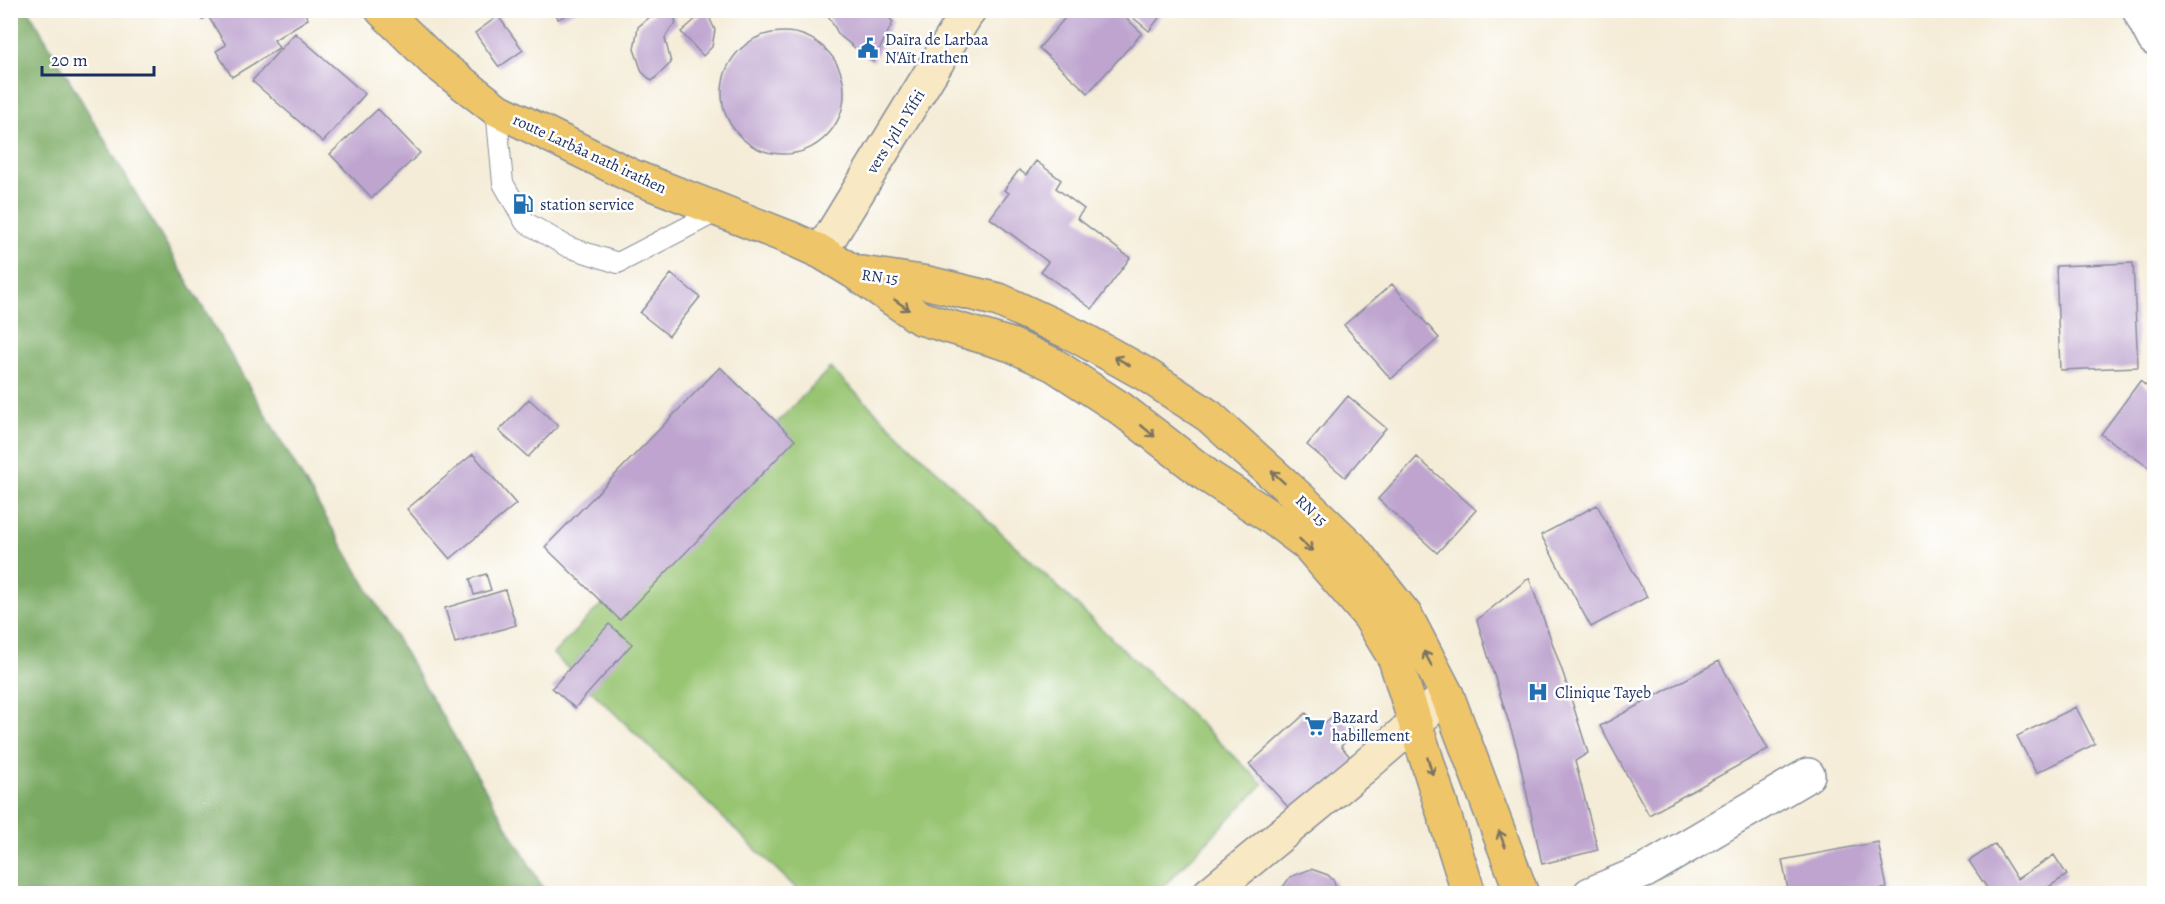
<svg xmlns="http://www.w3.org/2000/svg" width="2165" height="904" viewBox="0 0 2165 904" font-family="Alegreya,serif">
<rect width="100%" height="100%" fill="#fff"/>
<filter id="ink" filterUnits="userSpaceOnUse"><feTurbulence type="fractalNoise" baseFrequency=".0167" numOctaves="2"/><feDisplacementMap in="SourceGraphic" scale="12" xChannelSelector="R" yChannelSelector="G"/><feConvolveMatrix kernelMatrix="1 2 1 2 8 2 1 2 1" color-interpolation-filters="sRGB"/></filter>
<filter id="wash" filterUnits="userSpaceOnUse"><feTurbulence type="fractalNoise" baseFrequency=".008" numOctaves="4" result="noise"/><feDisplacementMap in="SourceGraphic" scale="24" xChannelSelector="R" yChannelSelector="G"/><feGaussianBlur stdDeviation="1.35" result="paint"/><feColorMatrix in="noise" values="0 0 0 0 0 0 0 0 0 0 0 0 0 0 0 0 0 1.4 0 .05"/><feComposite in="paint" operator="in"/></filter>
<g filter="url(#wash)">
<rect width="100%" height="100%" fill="#f4ecd7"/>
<!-- green -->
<path fill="#98c572" stroke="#5a7a68" stroke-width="1.5" d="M 830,368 L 1263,784 L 1157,893 L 801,893 L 553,654 Z"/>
<!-- forest -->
<path fill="#7aaa64" stroke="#4a6c61" stroke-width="1.5" d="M 10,11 L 29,11 L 546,893 L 11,893 Z"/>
<g id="blocks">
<!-- building -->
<path fill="#bea4cf" d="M 196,10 L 303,10 L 308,19 L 274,40 L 279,48 L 232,77 L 216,51 L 226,45 L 208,16 L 202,20 Z
M 554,10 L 578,10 L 558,19 Z
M 673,10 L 676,24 L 670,29 L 665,38 L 671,63 L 652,81 L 642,72 L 634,49 L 638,27 L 657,11 Z
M 706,10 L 715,30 L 712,47 L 703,56 L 681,32 Z
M 825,10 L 882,10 L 893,22 L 873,62 L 839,35 Z
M 1072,10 L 1117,10 L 1142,33 L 1088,93 L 1039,48 Z
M 1124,10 L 1165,10 L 1149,31 Z
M 498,16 L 523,50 L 499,67 L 475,33 Z
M722 93a61 61 0 1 1 122 0a61 61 0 1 1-122 0Z
M 295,33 L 365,94 L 323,142 L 252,81 Z
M 378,109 L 420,153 L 372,198 L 330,154 Z
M 1036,161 L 1061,180 L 1056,188 L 1084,209 L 1077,218 L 1130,258 L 1092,309 L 1041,271 L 1048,262 L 990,218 L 1009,193 L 1004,190 L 1019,170 L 1026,175 Z
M 2133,263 L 2138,367 L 2060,370 L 2056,266 Z
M 671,274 L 700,297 L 669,336 L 640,313 Z
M 1392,284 L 1439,338 L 1391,379 L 1344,325 Z
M 720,367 L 795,440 L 620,620 L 545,547 Z
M 2140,381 L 2154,392 L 2154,471 L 2101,434 Z
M 1348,396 L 1386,428 L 1345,477 L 1307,445 Z
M 529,399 L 558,426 L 528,457 L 499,431 Z
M 473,454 L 516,504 L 450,559 L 407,509 Z
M 1417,457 L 1476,510 L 1437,553 L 1378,499 Z
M 1597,505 L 1647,597 L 1591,627 L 1541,535 Z
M 486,574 L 491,590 L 474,595 L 470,579 Z
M 1529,578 L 1564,676 L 1588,753 L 1575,761 L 1598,850 L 1542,864 L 1517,749 L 1477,620 Z
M 505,590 L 516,625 L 455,643 L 445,608 Z
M 609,624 L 632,644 L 575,708 L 552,688 Z
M 1719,661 L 1768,749 L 1649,815 L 1600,726 Z
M 2076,707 L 2095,744 L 2036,773 L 2017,736 Z
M 1337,712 L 1356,733 L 1341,746 L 1355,763 L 1296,816 L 1249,764 L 1306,713 L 1319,728 Z
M 1878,842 L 1887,888 L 1860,894 L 1789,894 L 1782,860 Z
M 1995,844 L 2017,879 L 2054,855 L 2067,875 L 2038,894 L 1991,894 L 1969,861 Z
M 1311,869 L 1328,875 L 1334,881 L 1337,894 L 1278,894 L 1290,877 Z"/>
</g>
</g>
<g filter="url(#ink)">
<use href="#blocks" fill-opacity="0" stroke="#888e9a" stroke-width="1.5"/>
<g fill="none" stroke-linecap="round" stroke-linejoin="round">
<!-- service casing -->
<g stroke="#888e9a" stroke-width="22">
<path id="service" d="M 496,109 L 503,183 L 525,222 L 568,247 L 618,263 L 720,210"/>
</g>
<!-- minor casing -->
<g stroke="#888e9a" stroke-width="36">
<path id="minor" d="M 2139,10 L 2154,39
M 1590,894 L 1645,871 L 1808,775"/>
</g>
<!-- secondary casing -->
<g stroke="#888e9a" stroke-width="36">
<path id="secondary" d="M 821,252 L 969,10
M 1209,894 L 1364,767 L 1447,695"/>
</g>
<!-- primary casing -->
<g stroke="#888e9a" stroke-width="36">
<path id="primary" d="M 382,10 L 434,61 L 496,109 L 632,176 L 790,238 L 821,252 L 854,272 L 920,318 L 1011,345 L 1054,365 L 1120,408 L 1209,477 L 1272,518 L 1307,544 L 1369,616 L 1395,659 L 1469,894
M 862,273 L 928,283 L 999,300 L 1077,336 L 1145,374 L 1209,416 L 1305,503 L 1352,548 L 1406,616 L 1447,695 L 1522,894"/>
</g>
<!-- service -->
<use href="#service" stroke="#fff" stroke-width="20"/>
<!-- minor -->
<use href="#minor" stroke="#fff" stroke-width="33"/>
<!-- secondary -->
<use href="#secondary" stroke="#f8e8c3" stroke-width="33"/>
<!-- primary -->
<use href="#primary" stroke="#eec569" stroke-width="33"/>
</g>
<!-- one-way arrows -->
<defs><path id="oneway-shaft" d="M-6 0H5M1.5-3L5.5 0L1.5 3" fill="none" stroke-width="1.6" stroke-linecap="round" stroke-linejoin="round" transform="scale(1.5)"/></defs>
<g stroke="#7a7263">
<use href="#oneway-shaft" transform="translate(902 305) rotate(35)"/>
<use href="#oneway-shaft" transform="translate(1122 361) rotate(-151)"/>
<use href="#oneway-shaft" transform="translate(1148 431) rotate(40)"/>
<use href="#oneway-shaft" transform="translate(1278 477) rotate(-137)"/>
<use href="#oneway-shaft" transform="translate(1306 545) rotate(43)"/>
<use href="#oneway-shaft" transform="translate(1428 659) rotate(-118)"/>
<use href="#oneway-shaft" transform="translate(1430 766) rotate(73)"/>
<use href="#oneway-shaft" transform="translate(1502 839) rotate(-111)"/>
</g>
</g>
<!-- icons -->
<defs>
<g id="civic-bare" transform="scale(1.62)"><path d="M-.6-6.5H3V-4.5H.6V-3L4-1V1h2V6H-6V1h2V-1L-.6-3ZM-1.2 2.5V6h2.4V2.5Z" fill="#1f6fb2" stroke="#fff" stroke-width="2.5" paint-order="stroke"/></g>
<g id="fuel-bare" transform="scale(1.62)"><path d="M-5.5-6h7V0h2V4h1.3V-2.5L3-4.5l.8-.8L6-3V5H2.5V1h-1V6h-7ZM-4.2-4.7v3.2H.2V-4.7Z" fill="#1f6fb2" stroke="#fff" stroke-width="2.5" paint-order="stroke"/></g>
<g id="hospital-bare" transform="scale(1.62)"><path d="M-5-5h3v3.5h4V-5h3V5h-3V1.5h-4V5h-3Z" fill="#1f6fb2" stroke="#fff" stroke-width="2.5" paint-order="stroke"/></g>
<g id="supermarket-bare" transform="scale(1.62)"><path d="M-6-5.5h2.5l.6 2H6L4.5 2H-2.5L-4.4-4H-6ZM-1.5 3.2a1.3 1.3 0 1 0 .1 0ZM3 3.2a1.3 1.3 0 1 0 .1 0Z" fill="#1f6fb2" stroke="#fff" stroke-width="2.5" paint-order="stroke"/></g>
</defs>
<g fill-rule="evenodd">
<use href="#civic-bare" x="868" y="48"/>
<use href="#fuel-bare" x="523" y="204"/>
<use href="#hospital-bare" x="1538" y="692"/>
<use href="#supermarket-bare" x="1315" y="726"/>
</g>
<g text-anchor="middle" stroke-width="5" stroke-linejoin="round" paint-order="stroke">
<!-- poi labels -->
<g font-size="16" fill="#1b2f5e" stroke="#fff" text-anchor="start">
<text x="885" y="45">Daïra de Larbaa<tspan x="885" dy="18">N'Aït Irathen</tspan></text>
<text x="540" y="210">station service</text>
<text x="1555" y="698">Clinique Tayeb</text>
<text x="1332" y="723">Bazard<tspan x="1332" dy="18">habillement</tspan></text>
</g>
<!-- street labels -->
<g font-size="16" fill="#1b2f5e" stroke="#fff">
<text transform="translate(895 131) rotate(-58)" y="6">vers Iγil n Yifri</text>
<text transform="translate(590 153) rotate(25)" y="6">route Larbâa nath irathen</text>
<text transform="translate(880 276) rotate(7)" y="6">RN 15</text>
<text transform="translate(1312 510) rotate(44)" y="6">RN 15</text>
</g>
</g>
<!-- margin -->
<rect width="2165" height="904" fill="none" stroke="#fff" stroke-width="36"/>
<!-- scale -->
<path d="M42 66v9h112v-9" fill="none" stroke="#1b2f5e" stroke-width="3"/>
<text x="51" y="66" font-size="18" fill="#1b2f5e" stroke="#ffffff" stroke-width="4.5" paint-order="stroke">20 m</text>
</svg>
